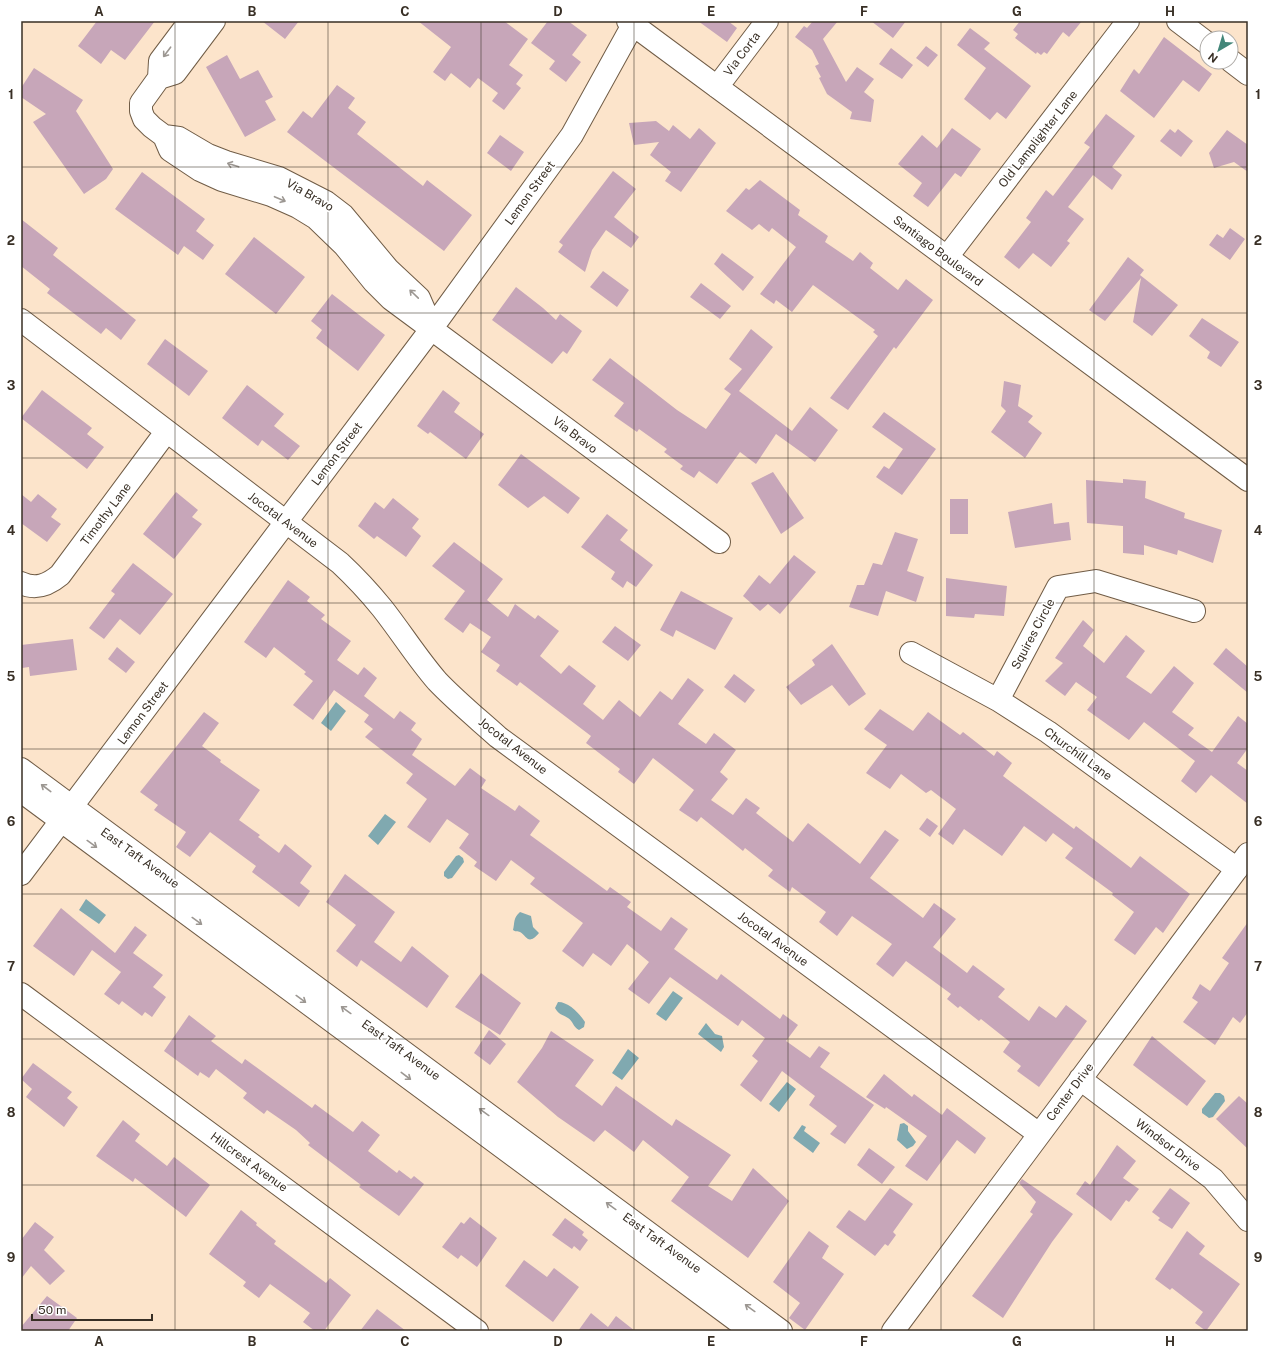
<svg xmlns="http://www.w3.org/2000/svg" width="1269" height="1352" viewBox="0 0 1269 1352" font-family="'Public Sans',sans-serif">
<rect width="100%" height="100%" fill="#fce4cb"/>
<!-- water -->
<path fill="#80a9b0" d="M 336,702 L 346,711 L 331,731 L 321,723 Z
M 385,814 L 396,822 L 378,845 L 368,836 Z
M 459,855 L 463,858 L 464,862 L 452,878 L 448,879 L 444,876 L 444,872 L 456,856 Z
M 86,899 L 106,915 L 99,924 L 79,910 Z
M 520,912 L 531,916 L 533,927 L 539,933 C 528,946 527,936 520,932 C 518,931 515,932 513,930 C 515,922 513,918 520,912 Z
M 673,991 L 683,998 L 666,1021 L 656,1014 Z
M 558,1002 C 569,1002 579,1013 585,1022 L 584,1027 L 579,1030 C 573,1027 573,1021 568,1018 C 562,1014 559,1015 555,1008 Z
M 706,1023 L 715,1034 L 722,1036 L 724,1047 L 721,1052 L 698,1034 Z
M 628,1049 L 639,1058 L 622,1080 L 612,1073 Z
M 787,1082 L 796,1089 L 779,1112 L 769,1104 Z
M 1215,1093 L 1220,1093 L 1224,1096 L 1225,1101 L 1213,1117 L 1209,1118 L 1202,1113 L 1202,1109 Z
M 904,1123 L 908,1126 L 908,1131 L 916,1142 L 913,1146 L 907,1149 L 897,1140 L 900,1124 Z
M 802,1125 L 806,1127 L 804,1131 L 820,1143 L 813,1153 L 793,1138 Z"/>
<!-- building -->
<path fill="#c7a6b9" d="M 97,21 L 155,21 L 125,60 L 111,50 L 101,64 L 78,46 Z
M 262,21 L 299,21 L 285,39 Z
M 418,21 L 504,21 L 528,39 L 509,65 L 523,75 L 516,84 L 521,88 L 504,110 L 492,101 L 498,93 L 478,78 L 470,88 L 451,73 L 445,81 L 433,72 L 451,47 Z
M 548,21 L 568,21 L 587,35 L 572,55 L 581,62 L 566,82 L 549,69 L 555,61 L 531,43 Z
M 698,21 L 728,21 L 737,28 L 727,42 Z
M 813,21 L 838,21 L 823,39 L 846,82 L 857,67 L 874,79 L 864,92 L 874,100 L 871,122 L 850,119 L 852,112 L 827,94 L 819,78 L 821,77 L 815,66 L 819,64 L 812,50 L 795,37 L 804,26 L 807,28 Z
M 871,21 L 906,21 L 893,38 Z
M 1020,21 L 1082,21 L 1069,37 L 1063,32 L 1047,54 L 1044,52 L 1041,55 L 1037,52 L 1036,54 L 1015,38 L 1018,34 L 1013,30 Z
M 970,28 L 990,43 L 984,49 L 1031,86 L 1006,119 L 997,112 L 990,120 L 964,99 L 986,68 L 957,45 Z
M 1164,37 L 1212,74 L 1199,92 L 1183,80 L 1154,118 L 1120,91 L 1134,69 L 1139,74 Z
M 926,46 L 938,55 L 928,67 L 916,58 Z
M 891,48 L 913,65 L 902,79 L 879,64 Z
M 227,55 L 240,79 L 258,70 L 273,97 L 265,101 L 276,120 L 245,137 L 206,67 Z
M 34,68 L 83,100 L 76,111 L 113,169 L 106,179 L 84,194 L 33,122 L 46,114 L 21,97 L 21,88 Z
M 337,85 L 355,98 L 348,108 L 366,122 L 357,134 L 423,186 L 427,180 L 472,215 L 444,251 L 287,132 L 303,111 L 312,118 Z
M 1106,114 L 1135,136 L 1112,167 L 1122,175 L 1112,190 L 1093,175 L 1068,207 L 1084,219 L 1067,241 L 1070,243 L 1051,267 L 1033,253 L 1019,269 L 1004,257 L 1031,222 L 1026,218 L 1046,190 L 1053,196 L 1090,147 L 1084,143 Z
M 656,121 L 669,131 L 673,125 L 690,139 L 699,128 L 716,143 L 681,192 L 665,181 L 671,172 L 650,155 L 659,142 L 634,145 L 629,123 Z
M 952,128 L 981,149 L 961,177 L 955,173 L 928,207 L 913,196 L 922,183 L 898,164 L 922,135 L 937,148 Z
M 1170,129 L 1175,133 L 1178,129 L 1193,141 L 1181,157 L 1160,141 Z
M 1227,130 L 1248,145 L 1248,172 L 1234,162 L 1214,168 L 1209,153 Z
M 500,135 L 524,152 L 511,171 L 487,153 Z
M 613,171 L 636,189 L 614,217 L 639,237 L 631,248 L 606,230 L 592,250 L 585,272 L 558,252 L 563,245 L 559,242 Z
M 142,172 L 205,219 L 196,231 L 214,245 L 203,260 L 184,246 L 178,255 L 115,209 Z
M 760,180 L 800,210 L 798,215 L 828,236 L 825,242 L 853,261 L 860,252 L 873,263 L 870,268 L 898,290 L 906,279 L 933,300 L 896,349 L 894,347 L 848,410 L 830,398 L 878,336 L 873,332 L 875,330 L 813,285 L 792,312 L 776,300 L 774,304 L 760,294 L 796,247 L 772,228 L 769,232 L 759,224 L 752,230 L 726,211 L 746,188 L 749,190 Z
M 21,219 L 58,248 L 53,255 L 136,320 L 121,340 L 106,328 L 101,334 L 47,293 L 50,289 L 21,266 Z
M 1230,228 L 1245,239 L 1230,260 L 1209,245 L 1217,234 L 1223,238 Z
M 254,237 L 305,277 L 276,314 L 225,274 Z
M 722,253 L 754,277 L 743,291 L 714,264 Z
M 1128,257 L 1144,270 L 1140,275 L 1178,305 L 1152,336 L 1133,322 L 1141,278 L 1105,321 L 1089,310 Z
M 603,271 L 629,290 L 617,307 L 590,287 Z
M 701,283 L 731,306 L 720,319 L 690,297 Z
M 516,287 L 543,308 L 556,320 L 560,314 L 582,331 L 567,354 L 563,351 L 552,364 L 492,320 Z
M 332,294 L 385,335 L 358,371 L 316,338 L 322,330 L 311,321 Z
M 1202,318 L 1239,342 L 1221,367 L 1207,358 L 1210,352 L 1189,336 Z
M 751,329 L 773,347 L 739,391 L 792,431 L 810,407 L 838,430 L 815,462 L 776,434 L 756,464 L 740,452 L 717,484 L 699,471 L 694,478 L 680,469 L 683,466 L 664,452 L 667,449 L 639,429 L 637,432 L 614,416 L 624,403 L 592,380 L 610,358 L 677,410 L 706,429 L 731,394 L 724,389 L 742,369 L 729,359 Z
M 165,339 L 208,371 L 189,396 L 147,364 Z
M 1004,381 L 1021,385 L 1018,406 L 1033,416 L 1028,422 L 1042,433 L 1025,458 L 991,432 L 1006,411 L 1001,406 Z
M 247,385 L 284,414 L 274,426 L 300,446 L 288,460 L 262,440 L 258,446 L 222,418 Z
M 42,390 L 92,428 L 87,434 L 104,447 L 87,469 L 21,418 Z
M 443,390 L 460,403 L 454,412 L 484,434 L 466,459 L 430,432 L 428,434 L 417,426 Z
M 884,412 L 936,449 L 902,495 L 876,477 L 884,466 L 889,469 L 903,449 L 872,427 Z
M 521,454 L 580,498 L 568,514 L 544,496 L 528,508 L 498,485 Z
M 773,472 L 804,518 L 781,534 L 751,483 Z
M 1123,479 L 1146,481 L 1145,498 L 1185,513 L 1184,518 L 1222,530 L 1213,563 L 1178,550 L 1177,555 L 1144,545 L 1144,555 L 1123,553 L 1123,526 L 1087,523 L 1086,480 L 1123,483 Z
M 176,492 L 198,510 L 192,517 L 202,524 L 174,559 L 143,534 Z
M 21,494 L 31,502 L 38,494 L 57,509 L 51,517 L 61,524 L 47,542 L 21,523 Z
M 393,498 L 419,519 L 412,528 L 421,536 L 406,557 L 377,536 L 374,539 L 358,526 L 375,502 L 384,509 Z
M 950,499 L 968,499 L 968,534 L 950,534 Z
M 1052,503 L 1054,524 L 1069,522 L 1071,540 L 1015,548 L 1008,512 Z
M 607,514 L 628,530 L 620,540 L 653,565 L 636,587 L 627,581 L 623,588 L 611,579 L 615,572 L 581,547 Z
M 895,532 L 918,539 L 907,571 L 924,577 L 916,602 L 886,591 L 878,616 L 849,607 L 857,585 L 864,585 L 873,563 L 882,565 Z
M 454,542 L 503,579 L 487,600 L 508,617 L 515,604 L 535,619 L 538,615 L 559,631 L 540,656 L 561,674 L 569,665 L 596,686 L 583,704 L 603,720 L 619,700 L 640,717 L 660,691 L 672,700 L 688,678 L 704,690 L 678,724 L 706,744 L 714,733 L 736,750 L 720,772 L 728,779 L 711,800 L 733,815 L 746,798 L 760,808 L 756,813 L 793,842 L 808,823 L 860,864 L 885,830 L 899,840 L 870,878 L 923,918 L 934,903 L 956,919 L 933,947 L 967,973 L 973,965 L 1005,989 L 998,997 L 1029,1021 L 1039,1006 L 1056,1018 L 1066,1005 L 1087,1021 L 1039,1087 L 1017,1071 L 1021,1066 L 1003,1052 L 1010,1042 L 981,1019 L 979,1021 L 960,1006 L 958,1008 L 947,999 L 951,994 L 906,961 L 893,977 L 876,964 L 892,944 L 852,916 L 837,936 L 819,922 L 826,912 L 792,887 L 790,892 L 768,876 L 773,870 L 745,848 L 743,851 L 701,817 L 697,822 L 679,810 L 694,790 L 653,758 L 634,784 L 618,772 L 620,769 L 586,743 L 591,736 L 520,682 L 517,686 L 496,671 L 500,665 L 481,652 L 491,637 L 470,623 L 463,633 L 444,619 L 465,591 L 432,566 Z
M 794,555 L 816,572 L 780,614 L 768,604 L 760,611 L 743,596 L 759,575 L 770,584 Z
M 133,563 L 173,594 L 140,635 L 120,619 L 104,639 L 89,628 L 115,594 L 111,591 Z
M 946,578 L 1007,586 L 1004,616 L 975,614 L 974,618 L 946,616 Z
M 288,580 L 310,597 L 307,601 L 325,615 L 321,619 L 351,641 L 337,660 L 358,675 L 364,667 L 377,678 L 364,696 L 394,719 L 400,711 L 416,723 L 411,730 L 422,739 L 412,755 L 455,786 L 470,768 L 486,780 L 481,788 L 515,811 L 519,805 L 540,821 L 530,835 L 607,891 L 610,887 L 631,902 L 627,907 L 661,931 L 671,917 L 688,929 L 674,949 L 717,980 L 721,974 L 780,1019 L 783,1014 L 798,1025 L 786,1041 L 810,1058 L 819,1046 L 830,1053 L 820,1067 L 874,1105 L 845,1144 L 830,1134 L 837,1126 L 809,1105 L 815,1096 L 782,1071 L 761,1102 L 740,1085 L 758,1061 L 752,1056 L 765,1038 L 742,1020 L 738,1026 L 670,977 L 649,1004 L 628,989 L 649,962 L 627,944 L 611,966 L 593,953 L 583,967 L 562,951 L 583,923 L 530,884 L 535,878 L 511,860 L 496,881 L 474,866 L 477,862 L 459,848 L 469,834 L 447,819 L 430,843 L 407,827 L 427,799 L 406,783 L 413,774 L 365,737 L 373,729 L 364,722 L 369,715 L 334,690 L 313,720 L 293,705 L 313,681 L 304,674 L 306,672 L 274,647 L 266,658 L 244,642 Z
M 681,591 L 733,618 L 715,650 L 676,630 L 673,637 L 660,630 Z
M 1083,620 L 1094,630 L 1083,646 L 1104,663 L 1126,635 L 1145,651 L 1126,677 L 1151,694 L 1174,666 L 1194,683 L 1172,712 L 1194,728 L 1188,735 L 1212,752 L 1238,716 L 1248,724 L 1248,748 L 1237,763 L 1248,771 L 1248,804 L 1211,775 L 1196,793 L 1181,781 L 1195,761 L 1144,722 L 1129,740 L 1087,710 L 1097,697 L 1076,682 L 1065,696 L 1045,681 L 1063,663 L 1055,658 Z
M 615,626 L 641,645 L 628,661 L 602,642 Z
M 73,639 L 77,670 L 30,676 L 29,667 L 22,668 L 21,645 Z
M 832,644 L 866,694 L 849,706 L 832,685 L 801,705 L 786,687 L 815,665 L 812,660 Z
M 117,647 L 135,662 L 126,673 L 108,659 Z
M 1226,648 L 1248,667 L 1248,693 L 1213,664 Z
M 734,674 L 755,690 L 745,703 L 724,687 Z
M 880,709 L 913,731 L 928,712 L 960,735 L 963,732 L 994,756 L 997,751 L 1012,763 L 1003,776 L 1074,829 L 1076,826 L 1131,868 L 1140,856 L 1190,894 L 1163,933 L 1156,927 L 1135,955 L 1114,940 L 1134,912 L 1112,895 L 1113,893 L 1065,858 L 1073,848 L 1053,833 L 1046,842 L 1024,826 L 1002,856 L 964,829 L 953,845 L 938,834 L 956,809 L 931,790 L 926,793 L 901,774 L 890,789 L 866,773 L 887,745 L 864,729 Z
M 204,712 L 219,723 L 202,746 L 221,760 L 220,762 L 260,790 L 239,820 L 260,835 L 258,837 L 279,853 L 285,844 L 312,866 L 300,883 L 310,891 L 299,907 L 252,872 L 256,866 L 210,832 L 190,857 L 176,847 L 186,832 L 154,810 L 158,805 L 140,792 Z
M 927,818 L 938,826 L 930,837 L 919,829 Z
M 345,874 L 395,912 L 374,942 L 401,962 L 412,946 L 449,976 L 427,1008 L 361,960 L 357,967 L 336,951 L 356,925 L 326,902 Z
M 61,908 L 115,953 L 135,926 L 147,935 L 133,953 L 163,975 L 153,987 L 166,997 L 152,1017 L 145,1012 L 142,1016 L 122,1001 L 119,1005 L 104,994 L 121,972 L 92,950 L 74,976 L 33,946 Z
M 1248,922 L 1248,1012 L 1240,1023 L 1233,1017 L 1215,1045 L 1183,1022 L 1198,1002 L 1192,998 L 1200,984 L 1210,991 L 1229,963 L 1222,958 Z
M 481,973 L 521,1003 L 500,1035 L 455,1007 Z
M 189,1015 L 216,1036 L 211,1041 L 242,1064 L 245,1059 L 312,1108 L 315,1104 L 353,1132 L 362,1121 L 380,1135 L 368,1151 L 397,1173 L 399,1170 L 411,1179 L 414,1176 L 424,1184 L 399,1216 L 359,1187 L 361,1185 L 308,1145 L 310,1143 L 296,1130 L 267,1110 L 264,1114 L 243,1098 L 247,1093 L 216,1069 L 209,1078 L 200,1072 L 198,1076 L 164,1051 Z
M 489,1030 L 506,1044 L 490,1065 L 474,1053 Z
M 551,1031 L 594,1060 L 575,1086 L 602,1106 L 616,1086 L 672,1126 L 676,1119 L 731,1155 L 708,1186 L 732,1201 L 753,1168 L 789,1201 L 748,1258 L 671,1201 L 689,1177 L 643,1140 L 634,1152 L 605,1130 L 594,1142 L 558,1117 L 517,1082 L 542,1048 Z
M 1152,1036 L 1206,1081 L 1187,1106 L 1133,1065 Z
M 33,1063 L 72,1092 L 67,1098 L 78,1107 L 64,1127 L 26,1097 L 32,1089 L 21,1079 Z
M 884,1074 L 912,1097 L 914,1094 L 942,1115 L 947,1108 L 986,1138 L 975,1154 L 957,1140 L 927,1181 L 905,1166 L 927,1136 L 886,1107 L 885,1109 L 866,1097 Z
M 1239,1096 L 1248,1104 L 1248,1149 L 1216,1119 Z
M 123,1120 L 140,1134 L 135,1141 L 167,1166 L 174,1157 L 210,1185 L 186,1217 L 135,1178 L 133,1182 L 96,1156 Z
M 1117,1145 L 1136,1161 L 1123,1178 L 1139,1189 L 1129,1202 L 1126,1200 L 1111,1221 L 1076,1194 L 1085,1181 L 1090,1185 Z
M 869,1148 L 895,1167 L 882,1184 L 857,1165 Z
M 1022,1179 L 1073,1214 L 1052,1242 L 1003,1318 L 972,1296 L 1033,1214 L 1030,1212 L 1036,1202 L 1019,1183 Z
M 890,1188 L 913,1204 L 893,1232 L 896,1235 L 888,1246 L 885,1244 L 875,1256 L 836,1227 L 849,1210 L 865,1221 Z
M 1170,1188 L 1190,1203 L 1172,1229 L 1158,1220 L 1160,1218 L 1152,1212 Z
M 241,1210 L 257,1223 L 256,1225 L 276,1241 L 274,1244 L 326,1283 L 330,1278 L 351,1295 L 324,1331 L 315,1331 L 303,1322 L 310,1313 L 270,1284 L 259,1298 L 243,1286 L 246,1282 L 209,1254 Z
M 470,1217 L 497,1238 L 477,1267 L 461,1255 L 458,1259 L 442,1247 L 461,1222 L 464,1224 Z
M 565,1218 L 584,1232 L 582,1235 L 588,1240 L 580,1251 L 574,1246 L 572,1249 L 552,1235 Z
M 35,1222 L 54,1237 L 44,1250 L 65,1271 L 50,1285 L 31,1266 L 21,1279 L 21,1240 Z
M 809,1231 L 829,1246 L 822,1258 L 844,1274 L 805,1330 L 789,1318 L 800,1303 L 773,1282 Z
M 1187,1231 L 1205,1246 L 1199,1254 L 1240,1284 L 1206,1331 L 1195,1323 L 1203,1312 L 1172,1288 L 1170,1290 L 1155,1279 Z
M 524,1260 L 547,1277 L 554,1268 L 579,1287 L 553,1322 L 505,1286 Z
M 47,1296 L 77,1318 L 68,1331 L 21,1331 L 21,1327 Z
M 377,1309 L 406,1331 L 360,1331 Z
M 591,1313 L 608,1327 L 616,1316 L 635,1331 L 578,1331 Z"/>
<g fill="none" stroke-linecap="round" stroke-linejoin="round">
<!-- minor casing -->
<g stroke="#705c46" stroke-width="24">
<path id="minor" d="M 190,21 L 160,61 L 159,78 L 175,73 L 214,21
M 628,21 L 1248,480
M 1178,21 L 1207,43
M 1231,61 L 1248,74
M 159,78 L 141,103 L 141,111 L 144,119 L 152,127 L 164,136 L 179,138 L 208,155 L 226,162 L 279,178 L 326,202 L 343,215 L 388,269 L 419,298 L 432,328
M 717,87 L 767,21
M 164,136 L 170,150 L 200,170 L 222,180 L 271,195 L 298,207 L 316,218 L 344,245 L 374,282 L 391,299 L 719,542
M 947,257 L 1128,21
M 21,320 L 340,563 C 355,577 369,592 382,608 C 401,632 417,658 437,681 C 456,701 478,719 498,737 L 1039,1134
M 21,583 C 36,590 48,585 60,575 L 166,432
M 911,653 L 998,700 L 1048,732 L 1237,869
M 998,700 L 1058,587 L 1096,581 L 1194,611
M 21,769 L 781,1331
M 21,791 L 751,1331
M 21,874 L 432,328 L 572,135 L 635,21
M 21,994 L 477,1331
M 1080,1079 L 1213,1179 L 1248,1220
M 893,1331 L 1248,854"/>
</g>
<!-- minor -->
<use href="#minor" stroke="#fff" stroke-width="22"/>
</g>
<!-- one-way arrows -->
<defs><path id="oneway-shaft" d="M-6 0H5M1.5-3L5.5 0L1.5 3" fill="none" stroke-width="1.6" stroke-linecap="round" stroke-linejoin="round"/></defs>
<g stroke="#9c9792">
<use href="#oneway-shaft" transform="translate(167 52) rotate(127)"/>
<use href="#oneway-shaft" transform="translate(233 165) rotate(-162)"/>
<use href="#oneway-shaft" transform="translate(280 199) rotate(23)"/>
<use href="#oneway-shaft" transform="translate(414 294) rotate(-136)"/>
<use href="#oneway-shaft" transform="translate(46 788) rotate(-143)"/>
<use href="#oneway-shaft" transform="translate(92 844) rotate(36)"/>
<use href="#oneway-shaft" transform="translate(197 921) rotate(36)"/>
<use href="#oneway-shaft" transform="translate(301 999) rotate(36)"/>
<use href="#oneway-shaft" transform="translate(346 1010) rotate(-144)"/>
<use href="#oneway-shaft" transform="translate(406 1076) rotate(37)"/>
<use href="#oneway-shaft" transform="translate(484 1112) rotate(-144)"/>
<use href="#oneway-shaft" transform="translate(611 1206) rotate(-144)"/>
<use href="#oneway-shaft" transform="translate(750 1308) rotate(-144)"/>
</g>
<!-- grid -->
<path fill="none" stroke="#382f25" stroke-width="1" stroke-opacity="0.55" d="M 175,21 L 175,1331M 328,21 L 328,1331M 481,21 L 481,1331M 634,21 L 634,1331M 788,21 L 788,1331M 941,21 L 941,1331M 1094,21 L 1094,1331M 21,167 L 1248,167M 21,313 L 1248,313M 21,458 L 1248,458M 21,603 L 1248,603M 21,749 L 1248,749M 21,894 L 1248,894M 21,1039 L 1248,1039M 21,1185 L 1248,1185"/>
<g text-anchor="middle" stroke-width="3.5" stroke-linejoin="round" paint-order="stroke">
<!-- street labels -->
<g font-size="12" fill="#382f25" stroke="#fff">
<text transform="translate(742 54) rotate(-53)" y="4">Via Corta</text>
<text transform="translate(1038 139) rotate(-52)" y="4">Old Lamplighter Lane</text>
<text transform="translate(530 193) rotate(-54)" y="4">Lemon Street</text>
<text transform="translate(310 195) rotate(30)" y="4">Via Bravo</text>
<text transform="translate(938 251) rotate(37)" y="4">Santiago Boulevard</text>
<text transform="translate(575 435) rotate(37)" y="4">Via Bravo</text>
<text transform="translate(337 454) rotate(-53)" y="4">Lemon Street</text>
<text transform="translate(106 514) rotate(-53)" y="4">Timothy Lane</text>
<text transform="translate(283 520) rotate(37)" y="4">Jocotal Avenue</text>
<text transform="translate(1033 634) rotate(-62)" y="4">Squires Circle</text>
<text transform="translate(143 713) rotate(-53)" y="4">Lemon Street</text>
<text transform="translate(513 746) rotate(38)" y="4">Jocotal Avenue</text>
<text transform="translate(1078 754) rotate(36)" y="4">Churchill Lane</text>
<text transform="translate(140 858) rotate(36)" y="4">East Taft Avenue</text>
<text transform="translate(773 939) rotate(36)" y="4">Jocotal Avenue</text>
<text transform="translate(401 1050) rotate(36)" y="4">East Taft Avenue</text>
<text transform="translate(1070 1092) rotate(-53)" y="4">Center Drive</text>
<text transform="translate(1168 1145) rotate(37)" y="4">Windsor Drive</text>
<text transform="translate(249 1162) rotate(36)" y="4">Hillcrest Avenue</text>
<text transform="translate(662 1243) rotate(36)" y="4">East Taft Avenue</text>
</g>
</g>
<!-- border -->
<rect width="1269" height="1352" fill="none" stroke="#ffffff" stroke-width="44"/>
<!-- north arrow -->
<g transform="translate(1219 50) rotate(218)"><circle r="19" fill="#ffffff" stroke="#afaca8"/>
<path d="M0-3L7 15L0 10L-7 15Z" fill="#438679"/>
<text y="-6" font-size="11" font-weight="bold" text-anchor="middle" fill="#382f25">N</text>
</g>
<!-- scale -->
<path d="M32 1314v6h120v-6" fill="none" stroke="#382f25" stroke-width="2"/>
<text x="38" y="1314" font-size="12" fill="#382f25" stroke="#ffffff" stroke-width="3" paint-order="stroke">50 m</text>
<rect x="22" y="22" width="1225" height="1308" fill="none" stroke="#382f25" stroke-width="1.5"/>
<g font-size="13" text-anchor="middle" font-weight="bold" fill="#382f25">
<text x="99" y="16">A</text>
<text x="252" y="16">B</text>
<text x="405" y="16">C</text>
<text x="558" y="16">D</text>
<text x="711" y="16">E</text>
<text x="864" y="16">F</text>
<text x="1017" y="16">G</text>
<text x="1170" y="16">H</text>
<text x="11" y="99">1</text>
<text x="1258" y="99">1</text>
<text x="11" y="245">2</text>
<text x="1258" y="245">2</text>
<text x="11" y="390">3</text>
<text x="1258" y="390">3</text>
<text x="11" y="535">4</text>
<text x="1258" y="535">4</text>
<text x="11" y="681">5</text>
<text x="1258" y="681">5</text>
<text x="11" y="826">6</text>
<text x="1258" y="826">6</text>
<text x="11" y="971">7</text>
<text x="1258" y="971">7</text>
<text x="11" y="1117">8</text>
<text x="1258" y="1117">8</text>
<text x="11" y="1262">9</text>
<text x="1258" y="1262">9</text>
<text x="99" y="1346">A</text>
<text x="252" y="1346">B</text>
<text x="405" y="1346">C</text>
<text x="558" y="1346">D</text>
<text x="711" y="1346">E</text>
<text x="864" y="1346">F</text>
<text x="1017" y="1346">G</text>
<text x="1170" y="1346">H</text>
</g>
</svg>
